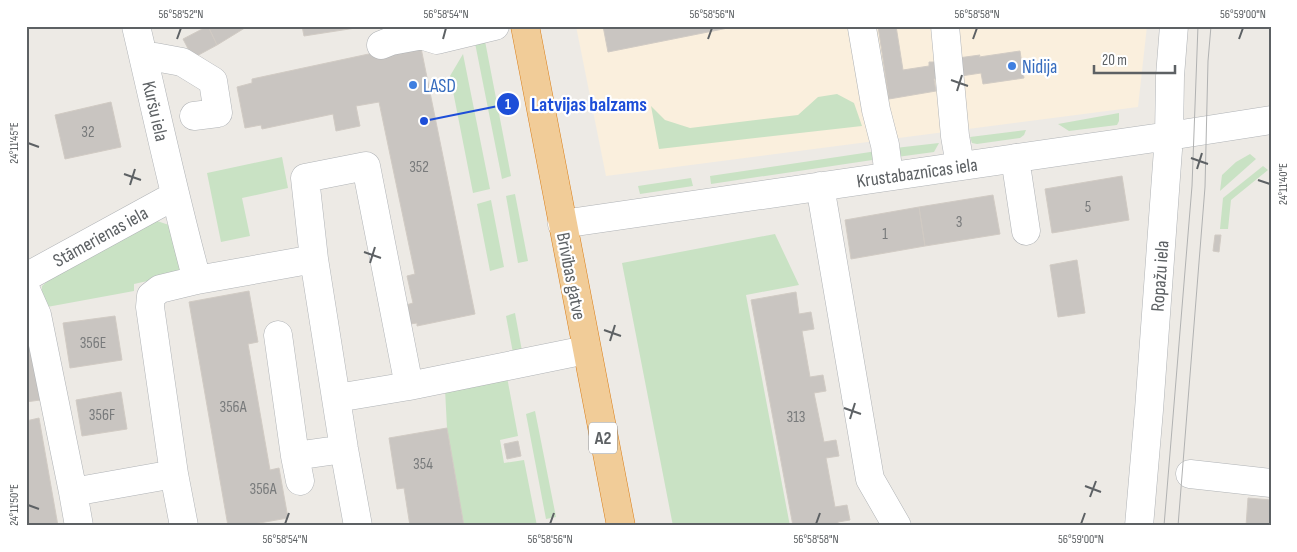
<svg xmlns="http://www.w3.org/2000/svg" width="1297" height="552" viewBox="0 0 1297 552" font-family="'Sofia Sans Condensed',sans-serif">
<rect width="100%" height="100%" fill="#edeae5"/>
<!-- commercial -->
<path fill="#faefdd" d="M 576,26 L 1147,26 L 1138,107 L 606,176 Z"/>
<!-- green -->
<path fill="#c9e2c4" d="M 485,41 L 511,176 L 502,179 L 475,43 Z
M 463,54 L 490,189 L 473,193 L 450,76 Z
M 837,94 L 854,103 L 862,126 L 659,149 L 651,106 L 665,120 L 690,128 L 798,115 L 818,97 Z
M 1119,113 L 1119,121 L 1117,125 L 1069,131 L 1058,124 Z
M 1026,130 L 1024,135 L 1020,138 L 977,144 L 972,143 L 970,137 Z
M 939,143 L 934,152 L 897,157 L 895,148 Z
M 877,151 L 879,159 L 711,184 L 710,176 Z
M 1250,154 L 1256,159 L 1220,191 L 1222,175 L 1236,162 Z
M 282,157 L 288,188 L 242,198 L 250,236 L 221,242 L 207,173 Z
M 1263,166 L 1268,170 L 1231,200 L 1228,229 L 1220,229 L 1223,198 Z
M 691,178 L 693,186 L 640,194 L 638,186 Z
M 515,194 L 528,261 L 518,263 L 506,196 Z
M 491,200 L 504,267 L 490,271 L 477,204 Z
M 154,220 L 169,225 L 188,272 L 134,284 L 134,291 L 47,307 L 41,304 L 42,286 L 50,279 Z
M 775,234 L 799,285 L 746,295 L 790,526 L 673,526 L 622,263 Z
M 515,313 L 522,351 L 513,353 L 506,316 Z
M 507,377 L 518,436 L 500,440 L 504,463 L 524,460 L 537,526 L 464,526 L 447,428 L 445,389 Z
M 535,411 L 556,517 L 546,519 L 526,414 Z"/>
<!-- building -->
<path fill="#c9c5c1" stroke="#d1cbc4" d="M 208,26 L 248,26 L 217,45 Z
M 208,26 L 217,45 L 193,58 L 183,39 Z
M 302,26 L 362,26 L 362,27 L 304,36 Z
M 603,26 L 738,26 L 608,52 Z
M 878,26 L 896,26 L 903,70 L 929,66 L 929,62 L 936,62 L 939,78 L 934,79 L 936,91 L 889,99 Z
M 420,43 L 475,314 L 417,326 L 417,323 L 410,324 L 406,305 L 413,303 L 407,276 L 415,274 L 379,102 L 356,106 L 360,126 L 336,131 L 333,114 L 262,129 L 261,125 L 245,128 L 237,87 L 252,83 L 252,79 Z
M 1020,51 L 1024,78 L 983,84 L 981,73 L 961,76 L 958,58 L 980,55 L 979,57 Z
M 111,102 L 121,147 L 65,159 L 55,115 Z
M 1122,176 L 1129,220 L 1052,233 L 1045,189 Z
M 993,195 L 1000,234 L 925,246 L 919,207 Z
M 919,207 L 925,246 L 851,259 L 845,220 Z
M 1215,235 L 1221,235 L 1219,252 L 1213,251 Z
M 1077,260 L 1085,313 L 1058,317 L 1050,265 Z
M 249,291 L 258,342 L 248,344 L 270,470 L 279,468 L 288,518 L 242,526 L 228,526 L 189,302 Z
M 796,292 L 799,314 L 811,312 L 814,329 L 802,331 L 810,377 L 823,375 L 826,391 L 814,393 L 824,442 L 836,440 L 839,456 L 826,458 L 835,507 L 847,505 L 850,520 L 838,522 L 838,526 L 793,526 L 751,300 Z
M 115,316 L 122,360 L 70,368 L 63,323 Z
M 26,341 L 29,341 L 40,400 L 26,402 Z
M 121,392 L 127,429 L 82,436 L 76,400 Z
M 39,418 L 58,526 L 28,526 L 26,516 L 26,421 Z
M 447,428 L 464,526 L 410,526 L 404,488 L 397,489 L 389,438 Z
M 518,441 L 521,456 L 507,459 L 504,444 Z
M 1248,498 L 1271,500 L 1271,526 L 1246,526 Z"/>
<g fill="none" stroke-linecap="round" stroke-linejoin="round">
<!-- minor casing -->
<g stroke="#b0b3b6" stroke-width="29">
<path id="minor" d="M 136,26 C 156,111 174,196 197,280
M 945,26 L 955,136 L 960,165
M 862,28 L 876,110 L 885,145 L 889,176
M 381,45 L 391,41 L 418,36 L 424,36 L 437,40 L 495,26
M 155,57 L 182,62 L 213,81 L 218,113 L 194,116
M 1015,158 L 1026,231
M 820,186 L 870,479 L 897,526
M 562,224 L 1169,136 L 1271,120
M 314,259 L 305,178 L 366,166 L 409,386
M 26,277 L 174,196
M 26,290 L 37,315 L 73,492 L 174,474 L 150,307 L 151,296 L 160,289 L 197,280 L 314,259 L 344,449 L 358,526
M 278,335 L 295,456
M 337,398 L 409,386 L 586,350
M 174,474 L 184,526
M 1190,474 L 1271,483
M 300,481 L 295,456 L 344,449
M 73,492 L 79,526
M 1139,526 L 1149,410 L 1169,136 L 1170,76 L 1174,26"/>
</g>
<!-- highway casing -->
<g stroke="#d97e19" stroke-width="29">
<path id="highway" d="M 525,26 L 621,526"/>
</g>
<!-- minor -->
<use href="#minor" stroke="#fff" stroke-width="28"/>
<!-- highway -->
<use href="#highway" stroke="#f1cc98" stroke-width="28"/>
<!-- tram -->
<path stroke="#b1b2b2" stroke-width="1" d="M 1164,526 L 1192,186 L 1198,26
M 1178,526 L 1205,187 L 1208,61 L 1211,26"/>
</g>
<!-- ticks -->
<path fill="none" stroke="#5d6164" stroke-width="2" d="M 177,39 L 181,28M 443,39 L 446,28M 708,39 L 712,28M 973,39 L 977,28M 1239,39 L 1243,28M 951,80 L 968,86M 957,91 L 962,75M 28,143 L 39,147M 1191,158 L 1208,164M 1197,169 L 1202,153M 124,174 L 141,180M 1258,180 L 1270,184M 130,185 L 135,169M 364,252 L 381,258M 370,263 L 375,247M 604,330 L 621,336M 610,341 L 615,325M 844,408 L 861,414M 850,419 L 855,403M 1085,486 L 1101,492M 1090,497 L 1096,481M 28,505 L 39,509M 285,524 L 289,513M 550,524 L 554,513M 816,524 L 820,513M 1081,524 L 1085,513"/>
<!-- markers -->
<g fill="#3f7fe0" stroke="#fff" stroke-width="2">
<circle cx="1012" cy="66" r="5"/>
<circle cx="413" cy="85" r="5"/>
</g>
<g text-anchor="middle" stroke-width="4.5" stroke-linejoin="round" paint-order="stroke">
<!-- number labels -->
<g font-size="16" fill="#787a7b">
<text x="88" y="137">32</text>
<text x="419" y="172">352</text>
<text x="1088" y="212">5</text>
<text x="959" y="227">3</text>
<text x="885" y="239">1</text>
<text x="93" y="348">356E</text>
<text x="233" y="412">356A</text>
<text x="102" y="420">356F</text>
<text x="796" y="422">313</text>
<text x="423" y="469">354</text>
<text x="263" y="494">356A</text>
</g>
<!-- shield labels -->
<rect fill="#fff" stroke="#8e9092" stroke-width="1" x="589" y="422.5" width="28" height="31" rx="4"/>
<g font-size="18" font-weight="bold" fill="#5d6164">
<text x="603" y="444">A2</text>
</g>
<!-- shop labels -->
<g font-size="19" fill="#366cbe" stroke="#fff" text-anchor="start">
<text x="1022" y="73">Nidija</text>
<text x="423" y="92">LASD</text>
</g>
<!-- street labels -->
<g font-size="19" fill="#5d6164" stroke="#fff">
<text transform="translate(156 111) rotate(77)" y="7">Kuršu iela</text>
<text transform="translate(917 172) rotate(-8)" y="7">Krustabaznīcas iela</text>
<text transform="translate(100 236) rotate(-29)" y="7">Stāmerienas iela</text>
<text transform="translate(572 276) rotate(79)" y="7">Brīvības gatve</text>
<text transform="translate(1159 276) rotate(-86)" y="7">Ropažu iela</text>
</g>
</g>
<!-- callouts -->
<path fill="none" stroke="#1d4ed8" stroke-width="2" d="M424 121L508 104"/>
<g fill="#1d4ed8" stroke="#fff" stroke-width="2">
<circle cx="424" cy="121" r="5"/>
<circle cx="508" cy="104" r="12"/>
</g>
<g font-size="15" text-anchor="middle" font-weight="bold" fill="#fff">
<text x="508" y="109">1</text>
</g>
<g font-size="20" text-anchor="middle" font-weight="bold" fill="#1d4ed8" stroke="#fff" stroke-width="4.5" stroke-linejoin="round" paint-order="stroke">
<text x="589" y="111">Latvijas balzams</text>
</g>
<!-- border -->
<rect width="1297" height="552" fill="none" stroke="#ffffff" stroke-width="55"/>
<!-- scale -->
<path d="M1094 65v8h81v-8" fill="none" stroke="#5d6164" stroke-width="2.5"/>
<text x="1102" y="65" font-size="15" fill="#5d6164" stroke="#ffffff" stroke-width="4" paint-order="stroke">20 m</text>
<rect x="28" y="28" width="1242" height="496" fill="none" stroke="#5d6164" stroke-width="2"/>
<g font-size="12" text-anchor="middle" fill="#5d6164">
<text x="181" y="18">56°58'52"N</text>
<text x="446" y="18">56°58'54"N</text>
<text x="712" y="18">56°58'56"N</text>
<text x="977" y="18">56°58'58"N</text>
<text x="1243" y="18">56°59'00"N</text>
<text transform="translate(14 143) rotate(-90)" y="4">24°11'45"E</text>
<text transform="translate(1283 184) rotate(-90)" y="4">24°11'40"E</text>
<text transform="translate(14 505) rotate(-90)" y="4">24°11'50"E</text>
<text x="285" y="543">56°58'54"N</text>
<text x="550" y="543">56°58'56"N</text>
<text x="816" y="543">56°58'58"N</text>
<text x="1081" y="543">56°59'00"N</text>
</g>
</svg>
